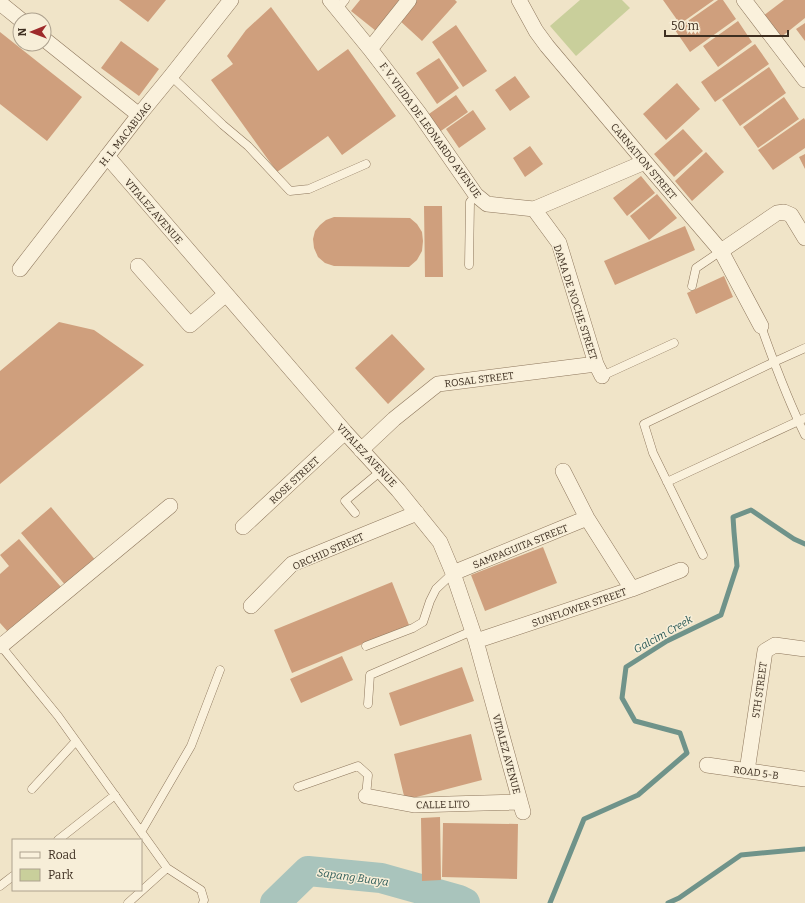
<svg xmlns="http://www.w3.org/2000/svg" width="805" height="903" viewBox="0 0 805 903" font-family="Bitter,serif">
<rect width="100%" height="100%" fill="#f0e4c8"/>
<!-- green -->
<path fill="#c9cf9b" d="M 580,0 L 622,0 L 630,8 L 576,56 L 550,26 Z"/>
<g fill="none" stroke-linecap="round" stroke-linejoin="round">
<!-- stream -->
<path stroke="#6f938a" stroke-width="5" d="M 550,903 L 584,819 L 638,795 L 687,753 L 680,733 L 635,721 L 622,698 L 626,667 L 667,641 L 721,615 L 737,566 L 734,532 L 733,517 L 751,510 L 794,539 L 805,544
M 668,903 L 679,898 L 741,855 L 805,849"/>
<!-- river -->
<path stroke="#a9c4bc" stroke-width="30" d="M 275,903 L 308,871 L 381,878 L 459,900 L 465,903"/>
</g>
<!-- building -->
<path fill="#cf9f7d" d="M 119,0 L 166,0 L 148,22 Z
M 360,0 L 399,0 L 376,31 L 351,11 Z
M 416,0 L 455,0 L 457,2 L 422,41 L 399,20 Z
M 663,0 L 714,0 L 680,24 Z
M 718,0 L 723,0 L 736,19 L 690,52 L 675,30 Z
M 784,0 L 805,0 L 805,18 L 780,38 L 763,16 Z
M 271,7 L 318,71 L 348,49 L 396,116 L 342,155 L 328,136 L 277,172 L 211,80 L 233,64 L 227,56 L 246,30 Z
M 738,21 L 752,42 L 718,67 L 703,46 Z
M 805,23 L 805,41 L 796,29 Z
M 456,25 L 487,71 L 463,87 L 432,42 Z
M 0,32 L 82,97 L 47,141 L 0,104 Z
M 121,41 L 159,69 L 139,96 L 101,68 Z
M 755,44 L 769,64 L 715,102 L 701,82 Z
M 439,58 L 459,88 L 437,104 L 416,73 Z
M 769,67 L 786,93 L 740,126 L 722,100 Z
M 515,76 L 530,97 L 510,111 L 495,90 Z
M 677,83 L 700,109 L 666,140 L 643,114 Z
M 456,95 L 468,112 L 438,133 L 426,116 Z
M 784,97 L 799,119 L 758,148 L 743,127 Z
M 473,110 L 486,129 L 459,148 L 446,129 Z
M 804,118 L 805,120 L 805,148 L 773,170 L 758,150 Z
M 683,129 L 703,151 L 674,177 L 654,154 Z
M 530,146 L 543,164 L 525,177 L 513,158 Z
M 706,152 L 724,172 L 692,201 L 675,181 Z
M 805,154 L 805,169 L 799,157 Z
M 641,176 L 655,193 L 627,216 L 613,198 Z
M 657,194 L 677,218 L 649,240 L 630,216 Z
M 424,206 L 442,206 L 443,277 L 425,277 Z
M 334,217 L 410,218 L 417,224 L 422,232 L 423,241 L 422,251 L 417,260 L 409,267 L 334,266 L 325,263 L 318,257 L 314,248 L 313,239 L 315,231 L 320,225 L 326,220 Z
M 685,226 L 695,250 L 615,285 L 604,261 Z
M 724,276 L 733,297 L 696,314 L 687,293 Z
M 59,322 L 94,330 L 144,365 L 0,484 L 0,371 Z
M 392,334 L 425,369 L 388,404 L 355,368 Z
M 51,507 L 97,562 L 67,587 L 21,533 Z
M 19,539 L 61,587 L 9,633 L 0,623 L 0,574 L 9,566 L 0,555 Z
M 543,547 L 557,583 L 485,611 L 471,575 Z
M 392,582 L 409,625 L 292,673 L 274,630 Z
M 342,656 L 353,680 L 301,703 L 290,679 Z
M 462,667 L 474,701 L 400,726 L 389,693 Z
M 471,734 L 482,780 L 405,800 L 394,754 Z
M 440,817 L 441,880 L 422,881 L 421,818 Z
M 443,823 L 518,824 L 517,879 L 442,877 Z"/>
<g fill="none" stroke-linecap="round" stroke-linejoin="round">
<!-- lane casing -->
<g stroke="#8d765c" stroke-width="9">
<path id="lane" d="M 338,9 L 345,0
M 171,76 L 223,125 L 248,146 L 290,191 L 309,189 L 366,164
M 469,265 L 470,202 L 476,195
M 692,286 L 696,268 L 721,251
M 761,326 C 774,363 788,400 805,435
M 602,376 L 674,343
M 667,482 L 805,418
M 355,513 L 345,501 L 381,471
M 703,555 L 653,453 L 644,424 L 774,362 L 805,348
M 1,646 L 58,716 L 167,868 L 201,890 L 204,900 L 203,903
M 366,646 L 413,628 L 423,622 L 430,601 L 436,589 L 453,573
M 368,704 L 370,675 L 472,631
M 298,787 L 358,766 L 368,775 L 366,796
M 32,789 L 76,741
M 141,832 L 191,746 L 220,670
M 58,840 L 115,795
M 0,886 L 13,876
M 128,903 L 167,868"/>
</g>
<!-- street casing -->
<g stroke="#8d765c" stroke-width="16">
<path id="street" d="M 330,0 L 370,49 L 419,113 L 476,195 L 487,204 L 534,209 L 645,162
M 519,0 L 536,31 L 547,46 L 645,162 L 721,251 L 761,326
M 744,0 L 805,80
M 0,3 L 21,20
M 44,39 L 139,115
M 370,49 L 409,0
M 107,156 L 345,432 L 398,490 L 440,542 L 453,573 L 476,641 L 523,812
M 534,209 L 559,243 L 596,364 L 602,376
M 721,251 L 777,213 L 784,212 L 791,215 L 805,238
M 138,266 L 190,325 L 226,294
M 20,269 L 139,115 L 171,76 L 231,0
M 361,450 L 394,419 L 434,387 L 438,384 L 596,364
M 563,471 L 587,518 L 632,589
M 243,527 L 345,432
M 453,573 L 587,518
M 251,606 L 292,564 L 417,513
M 476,641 L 632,589 L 681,570
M 0,644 L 1,646 L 170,506
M 707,765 L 805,779
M 747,771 L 765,651 L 775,645 L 805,649
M 366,796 L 414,805 L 520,802"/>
</g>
<!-- lane -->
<use href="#lane" stroke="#faf1dc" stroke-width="8"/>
<!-- street -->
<use href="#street" stroke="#faf1dc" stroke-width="15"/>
</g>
<g text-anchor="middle" stroke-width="3" stroke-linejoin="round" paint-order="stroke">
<!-- street labels -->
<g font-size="10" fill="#3d2e20" stroke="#f7eed8">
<text transform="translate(431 130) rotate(54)" y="4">F. V. VIUDA DE LEONARDO AVENUE</text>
<text transform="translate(125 134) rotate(-52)" y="4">H. L. MACABUAG</text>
<text transform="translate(644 161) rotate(50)" y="4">CARNATION STREET</text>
<text transform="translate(154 211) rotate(49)" y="4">VITALEZ AVENUE</text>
<text transform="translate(576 302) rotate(72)" y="4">DAMA DE NOCHE STREET</text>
<text transform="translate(479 379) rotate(-7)" y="4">ROSAL STREET</text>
<text transform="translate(367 455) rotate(47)" y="4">VITALEZ AVENUE</text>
<text transform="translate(294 480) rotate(-43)" y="4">ROSE STREET</text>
<text transform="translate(520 546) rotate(-22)" y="4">SAMPAGUITA STREET</text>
<text transform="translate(328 551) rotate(-24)" y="4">ORCHID STREET</text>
<text transform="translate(579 607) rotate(-19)" y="4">SUNFLOWER STREET</text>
<text transform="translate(759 690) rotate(-82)" y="4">5TH STREET</text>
<text transform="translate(507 754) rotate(75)" y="4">VITALEZ AVENUE</text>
<text transform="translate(756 772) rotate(8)" y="4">ROAD 5-B</text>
<text transform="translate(443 804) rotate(-1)" y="4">CALLE LITO</text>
</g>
<!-- water labels -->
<g font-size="11" font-style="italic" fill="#2f5d5a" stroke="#f7eed8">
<text transform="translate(663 634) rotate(-29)" y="4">Galcim Creek</text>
<text transform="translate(353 877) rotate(8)" y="4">Sapang Buaya</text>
</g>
</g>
<!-- legend -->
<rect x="12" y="839" width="130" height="52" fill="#f7eed8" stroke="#ada18e"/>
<rect x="20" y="852" width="20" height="6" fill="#faf1dc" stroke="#ada18e"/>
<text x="48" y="859" font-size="12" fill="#3d2e20">Road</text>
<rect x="20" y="869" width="20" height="12" fill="#c9cf9b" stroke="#ada18e"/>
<text x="48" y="879" font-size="12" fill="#3d2e20">Park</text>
<!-- north arrow -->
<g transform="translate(32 32) rotate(269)"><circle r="19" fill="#f7eed8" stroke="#ada18e"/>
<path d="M0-3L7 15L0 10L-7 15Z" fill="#9e2a2b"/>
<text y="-6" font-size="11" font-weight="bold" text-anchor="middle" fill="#3d2e20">N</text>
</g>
<!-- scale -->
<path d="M665 30v6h123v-6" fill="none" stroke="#3d2e20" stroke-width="2"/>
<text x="671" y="30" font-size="12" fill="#3d2e20" stroke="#f7eed8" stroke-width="3" paint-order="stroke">50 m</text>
</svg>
